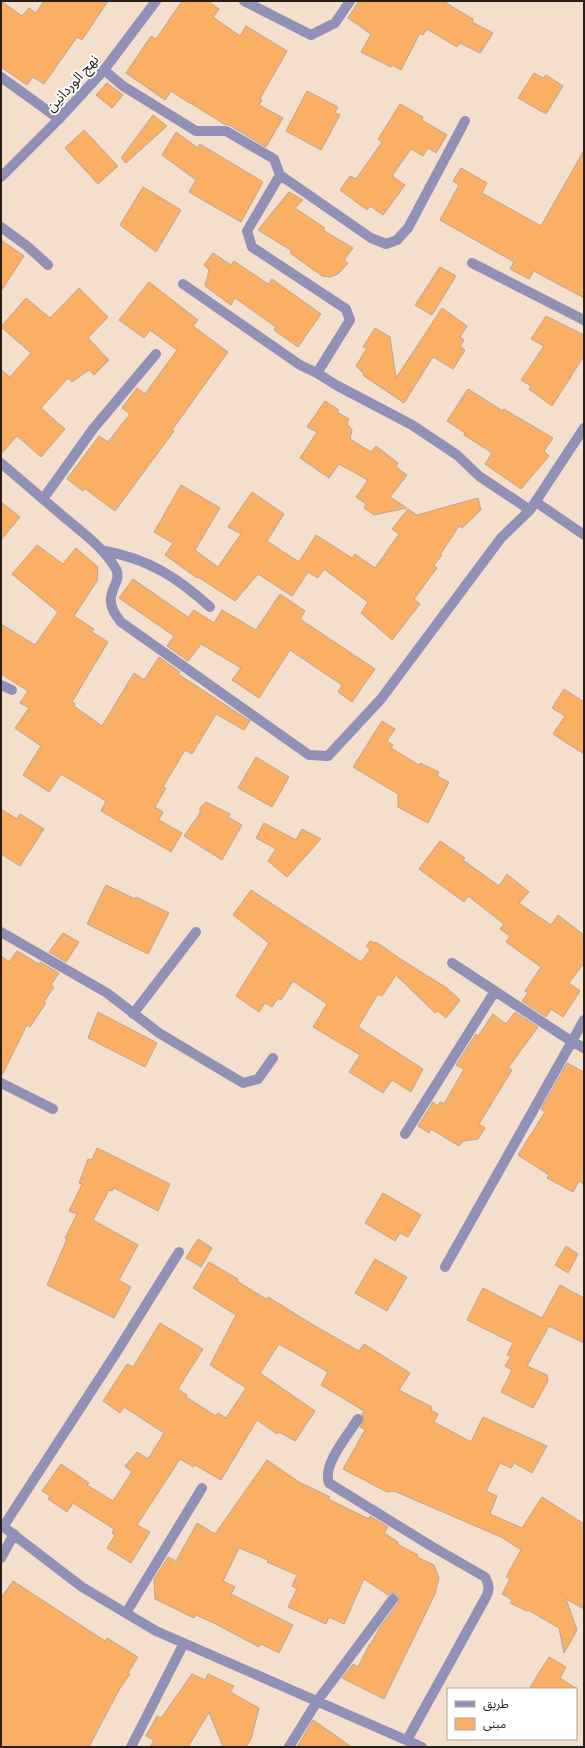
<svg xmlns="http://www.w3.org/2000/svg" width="585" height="1748" viewBox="0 0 585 1748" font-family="'Fira Sans Condensed','Noto Sans Arabic',sans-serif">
<rect width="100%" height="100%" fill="#f4dfcc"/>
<!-- building -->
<path fill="#fbaf65" stroke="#baa694" d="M 1,1 L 22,16 L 29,8 L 36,13 L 44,1 L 108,1 L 82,40 L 77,37 L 44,84 L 33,77 L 27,85 L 1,67 Z
M 182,1 L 208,1 L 219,9 L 213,17 L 240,36 L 246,26 L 287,51 L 260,99 L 262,100 L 259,105 L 283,118 L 266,147 L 229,125 L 224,124 L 192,104 L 194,102 L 191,104 L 171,91 L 165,100 L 126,73 L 151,36 L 156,39 Z
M 359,1 L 443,1 L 473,19 L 472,22 L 493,33 L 480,53 L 460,43 L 457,47 L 427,29 L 423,35 L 420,33 L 401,70 L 392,65 L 391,67 L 361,52 L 371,34 L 348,18 Z
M 534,73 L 543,78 L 546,75 L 563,86 L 546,114 L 518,98 Z
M 107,83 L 123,95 L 112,108 L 96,95 Z
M 307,91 L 338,107 L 335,113 L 340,115 L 321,150 L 286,131 Z
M 400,104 L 423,117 L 422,120 L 447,135 L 436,153 L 428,148 L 423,156 L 411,149 L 392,176 L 405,185 L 383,215 L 370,206 L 367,210 L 340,190 L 350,176 L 356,179 L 382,142 L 378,139 Z
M 153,115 L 167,126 L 126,163 L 121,158 Z
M 84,130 L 118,166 L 98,184 L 65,148 Z
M 176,132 L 198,148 L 200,144 L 263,182 L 241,222 L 189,192 L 196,180 L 162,155 Z
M 584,150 L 584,298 L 534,271 L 529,279 L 510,269 L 514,262 L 440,220 L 459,185 L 453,181 L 461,168 L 487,183 L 482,193 L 541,226 Z
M 143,187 L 181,210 L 156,252 L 120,225 Z
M 289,192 L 303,200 L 295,208 L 325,228 L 323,230 L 353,248 L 344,260 L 348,263 L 338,274 L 330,277 L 322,276 L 290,253 L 292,251 L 258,230 Z
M 1,240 L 24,256 L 1,291 Z
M 213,253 L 231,265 L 234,261 L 268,284 L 272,279 L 321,314 L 298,347 L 274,330 L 276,327 L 235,298 L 231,305 L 205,286 L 209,270 L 204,265 Z
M 440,267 L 456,276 L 432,315 L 415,305 Z
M 149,282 L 198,320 L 193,326 L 228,352 L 172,430 L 174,431 L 115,511 L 84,488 L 83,491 L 67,479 L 99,436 L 108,442 L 130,414 L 122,408 L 137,388 L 145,394 L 177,350 L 150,330 L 144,338 L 119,320 Z
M 79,288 L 108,317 L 88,338 L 109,360 L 94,375 L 89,370 L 72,382 L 68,378 L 41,408 L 65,429 L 41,457 L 17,436 L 1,454 L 1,370 L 10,377 L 31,353 L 1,327 L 26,298 L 50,318 Z
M 442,308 L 467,326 L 460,337 L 464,340 L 460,346 L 465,350 L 453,369 L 433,357 L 404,403 L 364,376 L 363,373 L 356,366 L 367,348 L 363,347 L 375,328 L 390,337 L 396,378 Z
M 546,316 L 584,335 L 584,356 L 552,406 L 529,389 L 531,386 L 521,380 L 544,346 L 531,339 Z
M 468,389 L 503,411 L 504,409 L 553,438 L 544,451 L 549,456 L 521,489 L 485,464 L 492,453 L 464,435 L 465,433 L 447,421 Z
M 325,401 L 339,410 L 337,412 L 349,419 L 347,424 L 352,430 L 350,439 L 371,452 L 376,446 L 398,463 L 396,467 L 407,475 L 390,497 L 407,508 L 374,515 L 364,508 L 366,504 L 356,497 L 368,480 L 339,464 L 329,478 L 300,458 L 317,432 L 307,427 Z
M 181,485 L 220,508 L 195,550 L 218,567 L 241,534 L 228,527 L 252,492 L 284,514 L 267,541 L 299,562 L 316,535 L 352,558 L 355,554 L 375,568 L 399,534 L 392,529 L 408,509 L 417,515 L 478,498 L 481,510 L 462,528 L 459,526 L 440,555 L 442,555 L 434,565 L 437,568 L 414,599 L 420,604 L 392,640 L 361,613 L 368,602 L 324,569 L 318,578 L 308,572 L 292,596 L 258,574 L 235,601 L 198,577 L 197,578 L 165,555 L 173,543 L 154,532 Z
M 1,502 L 20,517 L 1,540 Z
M 37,545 L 63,564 L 76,548 L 98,567 L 97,581 L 74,616 L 94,629 L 92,632 L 108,642 L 72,702 L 75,704 L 74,706 L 102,726 L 134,673 L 144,680 L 159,657 L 180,672 L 178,674 L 250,721 L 244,730 L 216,714 L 192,754 L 185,750 L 163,787 L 166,788 L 155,807 L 163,812 L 159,820 L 182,833 L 171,852 L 101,811 L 106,801 L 61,774 L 49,792 L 23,775 L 41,746 L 15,728 L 29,708 L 20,703 L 28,691 L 1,674 L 1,624 L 35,645 L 58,612 L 12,574 Z
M 133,579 L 188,617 L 194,610 L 214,623 L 222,610 L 256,630 L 280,594 L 305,611 L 300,619 L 375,669 L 352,702 L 338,692 L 342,685 L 290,650 L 259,698 L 232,680 L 241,668 L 201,644 L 188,661 L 167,646 L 174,636 L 119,598 Z
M 564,689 L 584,702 L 584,754 L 553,734 L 565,716 L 552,708 Z
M 382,721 L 395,729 L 387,741 L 393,745 L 391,748 L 419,765 L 420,763 L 439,772 L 437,776 L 449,782 L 428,823 L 398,807 L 398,794 L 353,767 Z
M 256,757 L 289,777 L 272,807 L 238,788 Z
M 206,802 L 230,814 L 228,817 L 242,825 L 222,860 L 184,836 L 200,813 L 200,808 Z
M 1,809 L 17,819 L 20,814 L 44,829 L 20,866 L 1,854 Z
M 264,823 L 296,840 L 302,829 L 321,839 L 287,877 L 268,861 L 276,849 L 256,838 Z
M 440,841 L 465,858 L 463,860 L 499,886 L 507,874 L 529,892 L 519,903 L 551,925 L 558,915 L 584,935 L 584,963 L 569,983 L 580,991 L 563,1017 L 551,1009 L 546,1017 L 522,1001 L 528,993 L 525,991 L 541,967 L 506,942 L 510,936 L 500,929 L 504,924 L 468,896 L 464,902 L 419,869 Z
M 106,885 L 135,899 L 136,897 L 169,913 L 148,954 L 87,924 Z
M 251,890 L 361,962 L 370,950 L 366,946 L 370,941 L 375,943 L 376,942 L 402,960 L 447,988 L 460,1000 L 446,1018 L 438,1011 L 435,1013 L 396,975 L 382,996 L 378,994 L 358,1027 L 423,1069 L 411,1092 L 392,1080 L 383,1093 L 349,1072 L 360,1055 L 313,1027 L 327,1004 L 293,981 L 281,1000 L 278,998 L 272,1007 L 265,1003 L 259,1012 L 236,996 L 269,943 L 233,915 Z
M 63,933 L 79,942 L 66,962 L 49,952 Z
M 17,951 L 39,964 L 40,962 L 59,973 L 51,985 L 54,987 L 44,1002 L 46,1003 L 30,1027 L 27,1025 L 1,1077 L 1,956 L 9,962 Z
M 98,1012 L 157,1043 L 145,1067 L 88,1038 Z
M 515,1012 L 538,1027 L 508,1068 L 512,1070 L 479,1124 L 485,1128 L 478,1139 L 463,1141 L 459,1146 L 431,1129 L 429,1133 L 418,1126 L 433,1102 L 438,1106 L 440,1102 L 444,1104 L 464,1069 L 456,1065 L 476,1034 L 478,1036 L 493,1014 L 506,1024 Z
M 567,1063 L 584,1072 L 584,1184 L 579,1181 L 573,1192 L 547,1178 L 549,1175 L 518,1155 L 545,1112 L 541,1109 Z
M 97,1148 L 170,1184 L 158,1211 L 114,1188 L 112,1191 L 109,1190 L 93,1220 L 138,1245 L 119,1280 L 131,1287 L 114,1318 L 47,1285 L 67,1239 L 65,1238 L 77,1214 L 69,1211 L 82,1184 L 79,1183 L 88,1159 L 92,1160 Z
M 383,1193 L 421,1215 L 408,1237 L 400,1233 L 395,1241 L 365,1223 Z
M 198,1239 L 212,1248 L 201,1267 L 186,1258 Z
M 566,1246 L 578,1254 L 568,1273 L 555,1265 Z
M 375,1259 L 407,1277 L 387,1311 L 355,1293 Z
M 209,1262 L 238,1279 L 237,1281 L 266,1299 L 268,1297 L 315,1326 L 359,1351 L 364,1344 L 410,1373 L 399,1390 L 432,1407 L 431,1410 L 438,1414 L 434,1422 L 471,1442 L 483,1417 L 547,1446 L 532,1473 L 514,1463 L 511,1468 L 500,1463 L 486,1491 L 497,1496 L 490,1514 L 522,1528 L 542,1497 L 584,1524 L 584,1609 L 566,1599 L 577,1630 L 564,1653 L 559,1628 L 528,1610 L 527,1611 L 510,1603 L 512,1600 L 502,1594 L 510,1579 L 506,1577 L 521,1550 L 501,1537 L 394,1491 L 387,1492 L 343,1469 L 365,1430 L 360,1427 L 364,1420 L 362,1414 L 364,1411 L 321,1385 L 328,1372 L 279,1344 L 260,1373 L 315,1411 L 295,1441 L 279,1432 L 277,1434 L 257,1420 L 221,1480 L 195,1465 L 193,1467 L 180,1459 L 137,1525 L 150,1532 L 131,1563 L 107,1548 L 115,1535 L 112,1533 L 114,1529 L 73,1503 L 67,1512 L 48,1499 L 50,1496 L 42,1491 L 61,1464 L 89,1483 L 87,1485 L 113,1501 L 132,1472 L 125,1466 L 137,1452 L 148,1459 L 164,1433 L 124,1407 L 120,1413 L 103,1401 L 127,1364 L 133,1367 L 160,1323 L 203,1349 L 178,1389 L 187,1395 L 186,1397 L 216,1416 L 218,1413 L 226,1418 L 246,1388 L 210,1365 L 236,1315 L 193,1288 Z
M 560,1285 L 584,1298 L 584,1343 L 549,1326 L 527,1366 L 547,1375 L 548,1381 L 533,1408 L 501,1392 L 512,1370 L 505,1366 L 511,1356 L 507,1355 L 513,1343 L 467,1320 L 483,1288 L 542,1318 Z
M 267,1460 L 299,1482 L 330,1497 L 328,1499 L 369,1519 L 370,1516 L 388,1527 L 384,1533 L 398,1542 L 397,1544 L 418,1555 L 417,1557 L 434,1565 L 439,1578 L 435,1594 L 384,1699 L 342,1678 L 353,1664 L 358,1667 L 369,1645 L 370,1645 L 380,1627 L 398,1603 L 399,1597 L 397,1594 L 391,1593 L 388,1595 L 364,1579 L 344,1624 L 329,1617 L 326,1624 L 288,1607 L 297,1589 L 292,1586 L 297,1575 L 267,1562 L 268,1560 L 239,1548 L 223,1581 L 235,1587 L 231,1594 L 293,1625 L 279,1653 L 261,1644 L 259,1647 L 214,1623 L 196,1615 L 194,1618 L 155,1599 L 154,1579 L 168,1557 L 176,1561 L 197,1523 L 215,1534 Z
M 13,1581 L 105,1641 L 107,1638 L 138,1657 L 128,1673 L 130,1674 L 120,1688 L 89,1747 L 1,1747 L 1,1598 Z
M 549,1657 L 566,1667 L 560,1678 L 577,1689 L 529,1689 Z
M 192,1674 L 205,1680 L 208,1674 L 234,1686 L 230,1692 L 259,1708 L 251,1739 L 246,1747 L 223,1747 L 209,1712 L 188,1747 L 150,1747 L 154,1740 L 146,1736 L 157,1716 L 161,1718 Z
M 313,1720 L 352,1747 L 297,1747 Z"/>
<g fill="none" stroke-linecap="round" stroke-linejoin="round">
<!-- minor -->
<path stroke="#9190b6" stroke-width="10" d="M 244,1 L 311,35 L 335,23 L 350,1
M 104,70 L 123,86 L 196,131 L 226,131 L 274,159 L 280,175 L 371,238 L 386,244 L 397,240 L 408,228 L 465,121
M 1,77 L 59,119
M 280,175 L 247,231 L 252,247 L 346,309 L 350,320 L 317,373
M 1,227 L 27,246 L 48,265
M 472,263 L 584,320
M 183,284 L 300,365 L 317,373 L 336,385 L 412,425 L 457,455 L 479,476 L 530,510
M 1,463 C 22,481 43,499 64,517 C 83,533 103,547 116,569 C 124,585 97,594 121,622 L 309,755 L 328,756 L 381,699 L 501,538 L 530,510 L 584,428
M 43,499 L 93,429 L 156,354
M 536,502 L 584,535
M 105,551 C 149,559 178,578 210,607
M 1,685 L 12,690
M 1,932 L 107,993 L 159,1033 L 243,1083 L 258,1079 L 273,1058
M 452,963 L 571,1041 L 584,1048
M 133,1014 L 196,932
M 1,1083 L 53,1109
M 405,1134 L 495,991
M 445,1267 L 584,1020
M 358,1419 C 348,1435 322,1465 329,1483 L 431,1546 L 485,1577 C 489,1585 490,1589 486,1597 L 407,1740
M 1,1525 L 82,1587 L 156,1631 L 422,1747
M 3,1527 L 116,1353 L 179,1252
M 1,1558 L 14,1534
M 126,1613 L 202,1488
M 131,1747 L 184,1643
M 289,1747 L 318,1700 L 393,1599"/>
<!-- tertiary -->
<path stroke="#9190b6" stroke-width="10" d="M 1,177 L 59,119 L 104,70 L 156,1"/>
</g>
<g text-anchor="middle" stroke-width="4" stroke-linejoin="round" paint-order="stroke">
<!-- street labels -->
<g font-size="14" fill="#261e17" stroke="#fff">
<text transform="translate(72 83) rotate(-48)" y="5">نهج الوردانين</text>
</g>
</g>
<!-- border -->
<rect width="585" height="1748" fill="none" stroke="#261e17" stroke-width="4"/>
<!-- legend -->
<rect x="447" y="1688" width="130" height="52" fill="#ffffff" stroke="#a8a5a2"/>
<rect x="455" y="1701" width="20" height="6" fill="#9190b6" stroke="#a8a5a2"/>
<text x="483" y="1708" font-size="12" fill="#261e17">طريق</text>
<rect x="455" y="1718" width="20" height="12" fill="#fbaf65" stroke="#a8a5a2"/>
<text x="483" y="1728" font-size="12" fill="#261e17">مبنى</text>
</svg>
